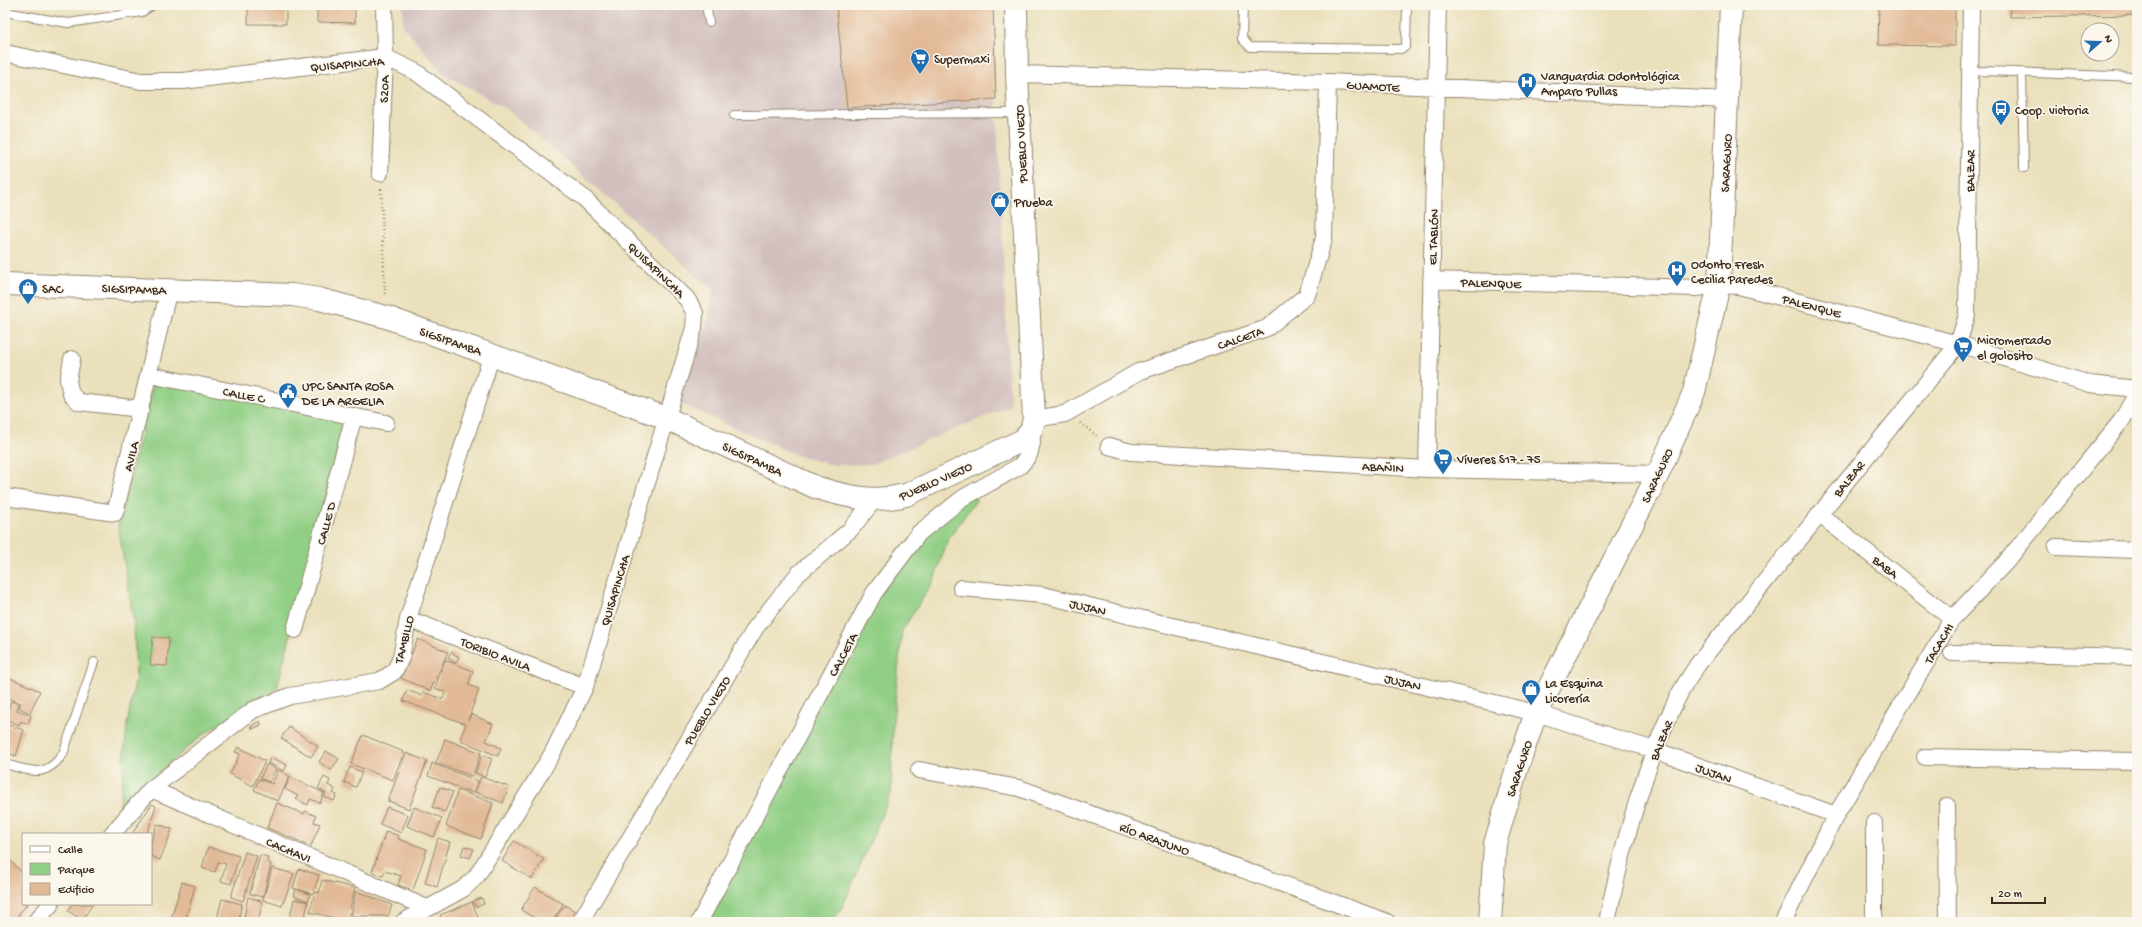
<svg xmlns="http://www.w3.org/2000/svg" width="2142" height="927" viewBox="0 0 2142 927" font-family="'Gochi Hand',sans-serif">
<rect width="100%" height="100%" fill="#fbf7ec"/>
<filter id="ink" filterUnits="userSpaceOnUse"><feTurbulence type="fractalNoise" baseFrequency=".025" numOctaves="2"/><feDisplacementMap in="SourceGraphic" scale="8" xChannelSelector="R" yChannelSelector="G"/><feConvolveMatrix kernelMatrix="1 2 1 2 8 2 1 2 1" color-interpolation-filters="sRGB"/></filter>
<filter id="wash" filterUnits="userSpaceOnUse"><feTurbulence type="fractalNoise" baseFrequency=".012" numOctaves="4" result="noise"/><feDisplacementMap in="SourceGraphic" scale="16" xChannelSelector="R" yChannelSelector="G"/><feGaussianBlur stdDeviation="0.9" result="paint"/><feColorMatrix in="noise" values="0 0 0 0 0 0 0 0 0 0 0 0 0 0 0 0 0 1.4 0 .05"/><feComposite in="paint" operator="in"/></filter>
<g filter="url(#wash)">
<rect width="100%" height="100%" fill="#eae0bc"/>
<!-- industrial -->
<path fill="#d1bfbe" d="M 403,5 L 836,5 L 847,108 L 996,99 L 1010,406 L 872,464 L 834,465 L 801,457 L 679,403 L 708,321 L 713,290 L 508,110 L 443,73 L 403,26 Z"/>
<!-- green -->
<path fill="#91cf85" stroke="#667c52" d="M 154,381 L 345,421 L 277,688 L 201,736 L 158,773 L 127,807 L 120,806 L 127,724 L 136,676 L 134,624 L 118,525 Z
M 967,496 L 977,499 L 948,539 L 934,580 L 902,631 L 893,721 L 891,793 L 844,903 L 834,922 L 709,922 L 857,626 L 918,538 Z"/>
<g id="blocks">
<!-- building -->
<path fill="#e2ba97" d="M 248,5 L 286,5 L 286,24 L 248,24 Z
M 317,5 L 355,5 L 355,23 L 317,22 Z
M 836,5 L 993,5 L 996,99 L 847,108 Z
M 1879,5 L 1955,5 L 1955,46 L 1878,45 Z
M 2010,5 L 2137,5 L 2137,15 L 2010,17 Z
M 153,637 L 169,638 L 167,666 L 150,665 Z
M 418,639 L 448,652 L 430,691 L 401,678 Z
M 451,652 L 459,657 L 456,663 L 448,658 Z
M 445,660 L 473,671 L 468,685 L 479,689 L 468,720 L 471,714 L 493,724 L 486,741 L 501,748 L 498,756 L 460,740 L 466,724 L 403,701 L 407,690 L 422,696 L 423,692 L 443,699 L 445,692 L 435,688 Z
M 10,678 L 40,691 L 30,713 L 19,708 L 21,703 L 5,697 L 5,691 Z
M 11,701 L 19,704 L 17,710 L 31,715 L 28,724 L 21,721 L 19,725 L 5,719 Z
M 260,721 L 261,725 L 252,729 L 251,726 Z
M 5,724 L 24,730 L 16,756 L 5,753 Z
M 289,727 L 318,746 L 311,757 L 281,738 Z
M 363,735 L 404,752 L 393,780 L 351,764 Z
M 445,739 L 481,753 L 472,776 L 436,763 Z
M 238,747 L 265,761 L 253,786 L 230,774 L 240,754 L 235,752 Z
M 326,751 L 339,759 L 331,770 L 319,762 Z
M 406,753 L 427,761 L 409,809 L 388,801 Z
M 482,755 L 492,759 L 485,777 L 475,773 Z
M 271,757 L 287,765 L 284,771 L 268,763 Z
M 432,763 L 478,781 L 473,793 L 428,776 Z
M 267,764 L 276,769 L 269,782 L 260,778 Z
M 350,767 L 362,772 L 356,787 L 344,782 Z
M 278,770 L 290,776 L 278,801 L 254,790 L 259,779 L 272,784 Z
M 290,777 L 324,793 L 320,803 L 310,799 L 308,805 L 296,799 L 298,796 L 285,789 Z
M 324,777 L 330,780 L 328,785 L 335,789 L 333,793 L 337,795 L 334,801 L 324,797 L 326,793 L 318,788 Z
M 481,777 L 509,787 L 503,803 L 475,792 Z
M 440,787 L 453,792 L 445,812 L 432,807 Z
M 458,790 L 493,803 L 481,839 L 446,826 Z
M 277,803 L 304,814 L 305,811 L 316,816 L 314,822 L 320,824 L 311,846 L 267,828 Z
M 152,804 L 156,806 L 147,834 L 132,834 Z
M 387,807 L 408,815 L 401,833 L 380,824 Z
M 414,807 L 442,818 L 434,837 L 407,826 Z
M 157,824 L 172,829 L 160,860 L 151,856 L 151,842 Z
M 386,831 L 399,836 L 398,839 L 427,849 L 413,890 L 398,885 L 401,876 L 385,871 L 383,876 L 372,872 Z
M 438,838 L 450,842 L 437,887 L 425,883 Z
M 514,841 L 544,859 L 532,879 L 502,861 Z
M 464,846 L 474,849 L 470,858 L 461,855 Z
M 208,847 L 239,856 L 231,884 L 221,881 L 226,864 L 218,862 L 215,872 L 202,868 Z
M 245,852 L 257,856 L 243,901 L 231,897 Z
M 5,855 L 23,874 L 23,904 L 28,904 L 20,912 L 15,922 L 5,922 Z
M 260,855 L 268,857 L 267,862 L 271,864 L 263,897 L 250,894 Z
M 272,868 L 294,874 L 282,906 L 263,900 Z
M 299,869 L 319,875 L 313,894 L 293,888 Z
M 322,880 L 355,888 L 347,921 L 310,912 L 315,892 L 319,893 Z
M 182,882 L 195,886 L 185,922 L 170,922 Z
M 535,887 L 563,904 L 552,922 L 541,922 L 521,910 Z
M 296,889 L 310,894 L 308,901 L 294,896 Z
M 356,891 L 392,905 L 388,916 L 351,916 Z
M 248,897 L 261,901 L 262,905 L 258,922 L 243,922 Z
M 482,898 L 484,904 L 476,907 L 473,901 Z
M 222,899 L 242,904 L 238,922 L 216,922 Z
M 294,899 L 308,902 L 304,922 L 289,922 Z
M 472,902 L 480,922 L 443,922 L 440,915 Z
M 72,904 L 93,904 L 82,920 L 68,911 Z
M 565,905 L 582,915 L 578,922 L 553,922 Z"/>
</g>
</g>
<g filter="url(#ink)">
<use href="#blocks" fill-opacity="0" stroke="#92856d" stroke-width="1"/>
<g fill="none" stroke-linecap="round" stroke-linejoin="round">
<!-- lane casing -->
<g stroke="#92856d" stroke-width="10">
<path id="lane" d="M 706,5 L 709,22
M 1243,5 L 1242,39 L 1250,47 L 1400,49 L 1405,47 L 1406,43 L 1407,5
M 5,12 L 68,23 L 142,12 L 153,5
M 1970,72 L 1986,71 L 2137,77
M 2022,74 L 2024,168
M 734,115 L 1019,113
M 5,764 C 31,771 45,779 63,754 L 94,662"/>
</g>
<!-- street casing -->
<g stroke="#92856d" stroke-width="18">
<path id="street" d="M 5,53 L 141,81 L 183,81 L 385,57 L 416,72 L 584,198 L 687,299 L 695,313 L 694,328 L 585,687 L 551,756 L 476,877 L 463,889 L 403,922
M 1017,74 L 1328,82 L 1728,100
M 380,173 L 385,57 L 384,5
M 1431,280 L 1696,288 L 1719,285 L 1739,286 L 1958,344 L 2090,384 L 2137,389
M 72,359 L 68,381 L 71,394 L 79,402 L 141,409
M 150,375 L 386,423
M 1034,419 L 1065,414 L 1138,372 L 1267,328 L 1307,295 L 1324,238 L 1328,82
M 1109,446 L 1131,452 L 1427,469 L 1658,474
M 1427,469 L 1438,5
M 5,497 L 115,513 L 169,289
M 1819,514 L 1952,619
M 2056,547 L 2137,550
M 961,588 L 1043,595 L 1536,713 L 1654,750 L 1836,815
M 408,619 L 585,687
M 295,630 L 354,416
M 1952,653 L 2137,657
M 1925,757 L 2137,761
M 919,770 L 1019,788 L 1387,922
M 151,789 L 427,908
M 1947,806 L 1948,922
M 112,834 L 151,789 L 253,710 L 290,696 L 379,681 L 394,672 L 401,658 L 408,619 L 492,354
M 35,922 L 51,904
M 580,922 L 756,627 L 798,574 L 851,529 L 874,500
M 699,922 L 874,593 L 919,533 L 963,498 L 1020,466 L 1029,455 L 1032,443 L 1031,431
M 1607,922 C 1622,847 1642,772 1675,703 C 1681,689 1690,677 1698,664 L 1958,344 L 1967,315 L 1971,5
M 1783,922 L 1836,815 L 1952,619 L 2006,562 L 2122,420 L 2137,393
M 1874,922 L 1874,823"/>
</g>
<!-- secondary casing -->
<g stroke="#92856d" stroke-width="24">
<path id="secondary" d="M 5,284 L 292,295 L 319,299 L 386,317 L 666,418 L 815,487 C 846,497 874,503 906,495 L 1023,440 L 1031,431 L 1034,419 L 1017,74 L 1016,5
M 1490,922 L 1495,844 L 1516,771 L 1536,713 L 1658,474 L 1694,392 L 1719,285 L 1731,5"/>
</g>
<!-- path -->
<path stroke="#92856d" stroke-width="2.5" stroke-dasharray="1 3" stroke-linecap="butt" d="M 381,189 L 385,296
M 1080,423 L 1097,436"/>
<!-- lane -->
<use href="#lane" stroke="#fff" stroke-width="8"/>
<!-- street -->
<use href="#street" stroke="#fff" stroke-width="16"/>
<!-- secondary -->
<use href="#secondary" stroke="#fff" stroke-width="22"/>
</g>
</g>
<!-- icons -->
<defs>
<g id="supermarket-pin" transform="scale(1)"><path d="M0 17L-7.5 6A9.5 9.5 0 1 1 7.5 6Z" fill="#1f6fb2" stroke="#fbf7ec"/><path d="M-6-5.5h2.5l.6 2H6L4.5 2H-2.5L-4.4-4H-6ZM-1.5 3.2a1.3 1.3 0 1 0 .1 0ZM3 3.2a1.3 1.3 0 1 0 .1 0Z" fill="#fff"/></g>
<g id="hospital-pin" transform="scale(1)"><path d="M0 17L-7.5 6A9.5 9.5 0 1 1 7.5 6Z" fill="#1f6fb2" stroke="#fbf7ec"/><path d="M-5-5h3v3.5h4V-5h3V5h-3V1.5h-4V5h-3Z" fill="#fff"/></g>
<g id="bus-pin" transform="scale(1)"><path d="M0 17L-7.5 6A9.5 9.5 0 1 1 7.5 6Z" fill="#1f6fb2" stroke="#fbf7ec"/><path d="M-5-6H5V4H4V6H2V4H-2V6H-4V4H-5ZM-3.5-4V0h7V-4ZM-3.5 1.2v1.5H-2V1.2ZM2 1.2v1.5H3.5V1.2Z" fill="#fff"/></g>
<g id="shop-pin" transform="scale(1)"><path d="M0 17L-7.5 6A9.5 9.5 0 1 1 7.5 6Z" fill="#1f6fb2" stroke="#fbf7ec"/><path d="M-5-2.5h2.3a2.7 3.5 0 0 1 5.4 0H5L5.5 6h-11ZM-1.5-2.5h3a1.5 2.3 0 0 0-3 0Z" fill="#fff"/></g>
<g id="civic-pin" transform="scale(1)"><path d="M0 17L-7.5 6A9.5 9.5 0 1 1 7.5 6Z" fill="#1f6fb2" stroke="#fbf7ec"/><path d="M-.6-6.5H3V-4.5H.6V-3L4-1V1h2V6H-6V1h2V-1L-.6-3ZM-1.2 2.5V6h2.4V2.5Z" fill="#fff"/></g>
</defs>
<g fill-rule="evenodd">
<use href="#supermarket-pin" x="920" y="58"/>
<use href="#hospital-pin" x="1527" y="82"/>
<use href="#bus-pin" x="2001" y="109"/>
<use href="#shop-pin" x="1000" y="201"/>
<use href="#hospital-pin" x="1677" y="270"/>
<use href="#shop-pin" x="28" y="288"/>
<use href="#supermarket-pin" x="1963" y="346"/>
<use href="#civic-pin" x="288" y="392"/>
<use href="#supermarket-pin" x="1443" y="458"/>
<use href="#shop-pin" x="1531" y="689"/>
</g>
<g text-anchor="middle" stroke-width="3.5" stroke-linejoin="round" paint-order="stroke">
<!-- poi labels -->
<g font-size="13" fill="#3b2a1e" stroke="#fbf7ec" text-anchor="start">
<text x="934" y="63">Supermaxi</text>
<text x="1541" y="80">Vanguardia Odontológica<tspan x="1541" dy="15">Amparo Pullas</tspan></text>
<text x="2015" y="114">Coop. victoria</text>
<text x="1014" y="206">Prueba</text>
<text x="1691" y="268">Odonto Fresh<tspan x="1691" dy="15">Cecilia Paredes</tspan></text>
<text x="42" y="293">SAC</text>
<text x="1977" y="344">Micromercado<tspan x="1977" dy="15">el golosito</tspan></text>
<text x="302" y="390">UPC SANTA ROSA<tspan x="302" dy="15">DE LA ARGELIA</tspan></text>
<text x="1457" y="463">Víveres S17 - 75</text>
<text x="1545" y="687">La Esquina<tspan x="1545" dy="15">Licorería</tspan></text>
</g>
<!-- street labels -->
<g font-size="13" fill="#3b2a1e" stroke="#fbf7ec">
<text transform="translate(347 63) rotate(-5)" y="5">QUISAPINCHA</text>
<text transform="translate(1373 85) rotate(3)" y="5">GUAMOTE</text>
<text transform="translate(383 89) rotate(-88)" y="5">S20A</text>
<text transform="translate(1020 144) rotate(-93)" y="5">PUEBLO VIEJO</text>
<text transform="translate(1725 163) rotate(-87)" y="5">SARAGURO</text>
<text transform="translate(1969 171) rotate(-89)" y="5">BALZAR</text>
<text transform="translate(1432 237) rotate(-88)" y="5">EL TABLÓN</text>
<text transform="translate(657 269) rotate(44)" y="5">QUISAPINCHA</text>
<text transform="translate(1491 282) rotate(2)" y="5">PALENQUE</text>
<text transform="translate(134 288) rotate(2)" y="5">SIGSIPAMBA</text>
<text transform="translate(1812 305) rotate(15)" y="5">PALENQUE</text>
<text transform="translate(1240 337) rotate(-19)" y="5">CALCETA</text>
<text transform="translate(451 340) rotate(19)" y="5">SIGSIPAMBA</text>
<text transform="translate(244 394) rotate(11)" y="5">CALLE C</text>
<text transform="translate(130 456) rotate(-76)" y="5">AVILA</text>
<text transform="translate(753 458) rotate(25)" y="5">SIGSIPAMBA</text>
<text transform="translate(1383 466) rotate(3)" y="5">ABAÑIN</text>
<text transform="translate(1656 475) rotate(-65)" y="5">SARAGURO</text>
<text transform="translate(1848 478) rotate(-51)" y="5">BALZAR</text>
<text transform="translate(935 480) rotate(-24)" y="5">PUEBLO VIEJO</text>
<text transform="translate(325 523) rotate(-75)" y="5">CALLE D</text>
<text transform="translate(1886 566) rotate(38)" y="5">BABA</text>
<text transform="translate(614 590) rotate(-73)" y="5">QUISAPINCHA</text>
<text transform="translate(1088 606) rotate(13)" y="5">JUJAN</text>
<text transform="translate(403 639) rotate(-76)" y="5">TAMBILLO</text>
<text transform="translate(1938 643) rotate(-59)" y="5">TACACHI</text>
<text transform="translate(496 653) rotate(21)" y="5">TORIBIO AVILA</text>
<text transform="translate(842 654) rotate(-62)" y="5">CALCETA</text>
<text transform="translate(1403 681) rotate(13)" y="5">JUJAN</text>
<text transform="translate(706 710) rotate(-59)" y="5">PUEBLO VIEJO</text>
<text transform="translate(1660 740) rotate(-68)" y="5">BALZAR</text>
<text transform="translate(1518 768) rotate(-72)" y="5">SARAGURO</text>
<text transform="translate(1714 772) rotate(20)" y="5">JUJAN</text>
<text transform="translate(1155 838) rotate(20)" y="5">RÍO ARAJUNO</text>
<text transform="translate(289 849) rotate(23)" y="5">CACHAVI</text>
</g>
</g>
<!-- margin -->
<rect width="2142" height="927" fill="none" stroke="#fbf7ec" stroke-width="20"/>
<!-- legend -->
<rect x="22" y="833" width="130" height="72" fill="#fbf7ec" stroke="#aea59a"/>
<rect x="30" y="846" width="20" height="6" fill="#ffffff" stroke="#aea59a"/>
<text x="58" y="853" font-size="12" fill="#3b2a1e">Calle</text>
<rect x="30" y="863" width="20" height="12" fill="#91cf85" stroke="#aea59a"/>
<text x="58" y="873" font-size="12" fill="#3b2a1e">Parque</text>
<rect x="30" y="883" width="20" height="12" fill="#e2ba97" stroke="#aea59a"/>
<text x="58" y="893" font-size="12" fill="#3b2a1e">Edificio</text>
<!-- north arrow -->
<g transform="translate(2100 42) rotate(70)"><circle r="19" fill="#fbf7ec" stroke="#aea59a"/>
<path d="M0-3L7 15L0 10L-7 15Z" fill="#1f6fb2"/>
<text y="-6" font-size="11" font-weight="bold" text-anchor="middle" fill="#3b2a1e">N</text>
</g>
<!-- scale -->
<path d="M1992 897v6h53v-6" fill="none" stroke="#3b2a1e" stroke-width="2"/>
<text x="1998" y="897" font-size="12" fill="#3b2a1e" stroke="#fbf7ec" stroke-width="3" paint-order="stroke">20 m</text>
</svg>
